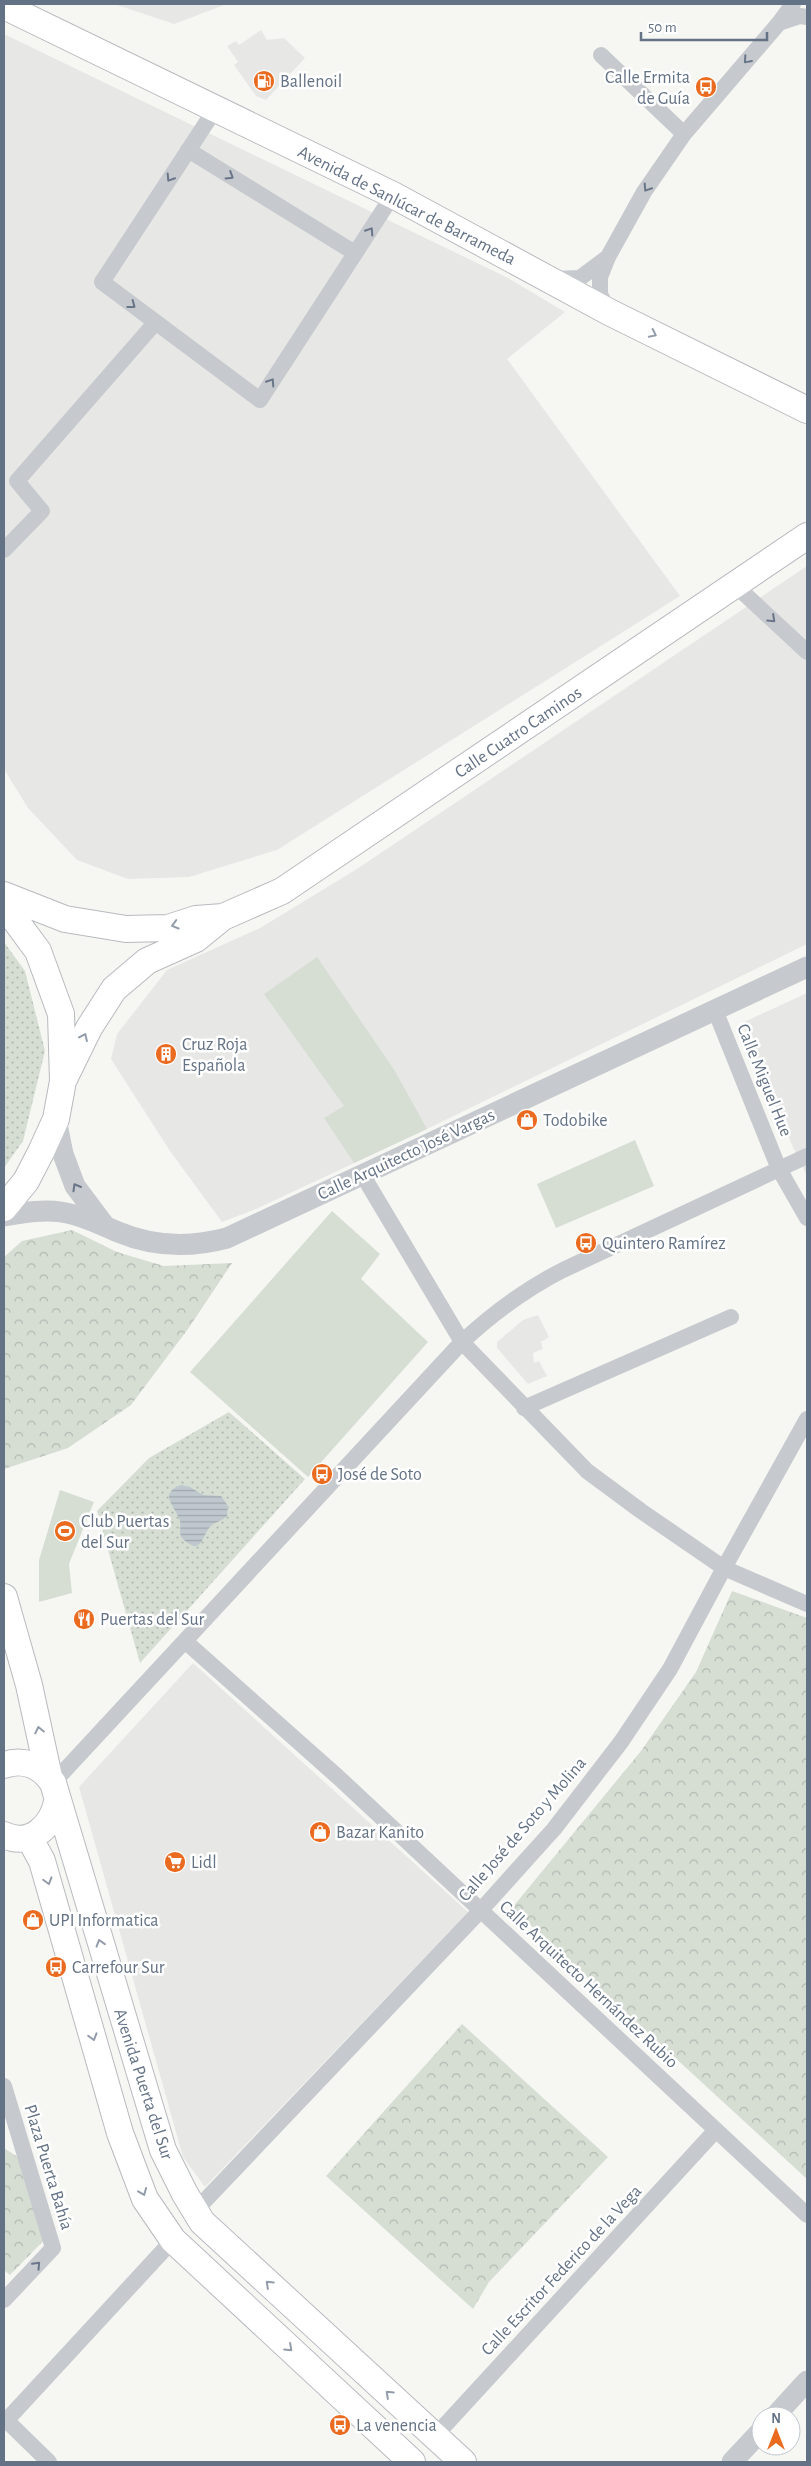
<svg xmlns="http://www.w3.org/2000/svg" width="811" height="2466" viewBox="0 0 811 2466" font-family="'Alegreya Sans',sans-serif">
<defs>
<pattern id="grass-dots" width="8" height="8" patternUnits="userSpaceOnUse" patternTransform="scale(1.25)"><rect width="8" height="8" fill="#d6ded4"/><path d="M2 2h.1M6 6h.1" fill="none" stroke="#b1b8b2" stroke-width="1.8" stroke-linecap="round"/></pattern>
<pattern id="forest-crowns" width="20" height="18" patternUnits="userSpaceOnUse" patternTransform="scale(1.25)"><rect width="20" height="18" fill="#d6ded4"/><path d="M2 6a3 3 0 1 1 6 0M12 15a3 3 0 1 1 6 0" fill="none" stroke="#b1b8b2"/></pattern>
<pattern id="water-rules" width="6" height="5" patternUnits="userSpaceOnUse" patternTransform="scale(1.25)"><rect width="6" height="5" fill="#bfc8ce"/><path d="M0 2.5h6" fill="none" stroke="#9fa7ad"/></pattern>
</defs>
<rect width="100%" height="100%" fill="#f6f7f3"/>
<!-- built -->
<path fill="#e7e8e6" d="M 114,4 L 227,4 L 174,24 Z
M 261,30 L 267,40 L 284,38 L 305,58 L 266,100 L 256,96 L 234,65 L 238,62 L 227,46 L 236,41 L 239,45 Z
M 4,34 L 508,278 L 565,312 L 507,359 L 680,596 L 277,850 L 189,877 L 128,879 L 77,860 L 28,808 L 4,769 Z
M 807,566 L 807,944 L 427,1129 L 256,1209 L 222,1222 L 170,1151 L 111,1059 L 117,1034 L 167,970 L 260,928 L 357,869 Z
M 807,993 L 807,1176 L 792,1145 L 742,1023 Z
M 538,1315 L 549,1337 L 541,1342 L 543,1349 L 533,1353 L 534,1363 L 539,1361 L 547,1376 L 528,1384 L 497,1348 L 497,1342 L 523,1320 Z
M 193,1663 L 468,1912 L 205,2187 L 183,2157 L 79,1787 Z"/>
<!-- grass -->
<path fill="url(#grass-dots)" d="M 4,942 L 25,971 L 45,1051 L 23,1141 L 4,1168 Z
M 229,1412 L 305,1479 L 140,1663 L 97,1511 L 149,1458 Z"/>
<!-- forest -->
<path fill="url(#forest-crowns)" d="M 72,1230 L 117,1252 L 164,1266 L 232,1263 L 188,1329 L 131,1405 L 68,1448 L 4,1469 L 4,1257 L 22,1241 Z
M 732,1591 L 807,1618 L 807,2179 L 512,1908 L 641,1751 L 696,1672 Z
M 462,2024 L 608,2157 L 489,2282 L 473,2309 L 326,2176 Z
M 4,2148 L 27,2163 L 49,2235 L 10,2275 L 4,2270 Z"/>
<!-- garden -->
<path fill="#d6ded4" d="M 317,957 L 395,1071 L 427,1129 L 354,1163 L 324,1118 L 344,1106 L 264,994 Z
M 635,1140 L 654,1186 L 556,1228 L 537,1184 Z
M 332,1211 L 380,1254 L 361,1279 L 428,1342 L 308,1477 L 190,1372 Z
M 60,1490 L 94,1502 L 69,1564 L 72,1593 L 39,1602 L 39,1560 Z"/>
<!-- water -->
<path fill="url(#water-rules)" d="M 181,1485 L 190,1487 L 203,1495 L 221,1496 L 228,1506 L 227,1516 C 222,1521 215,1522 210,1527 C 201,1537 202,1558 181,1537 C 179,1531 181,1526 180,1521 C 176,1507 157,1494 181,1485 Z"/>
<g fill="none" stroke-linecap="round" stroke-linejoin="round">
<!-- primary casing -->
<g stroke="#b7babf" stroke-width="28">
<path id="primary" d="M 4,6 L 393,195 L 609,312 L 807,410
M 4,895 L 65,919 L 126,929 L 168,928 L 196,919 L 223,917
M 4,905 L 38,951 L 61,1014 L 63,1081 L 56,1119 L 41,1152 L 26,1181 L 4,1208
M 63,1081 L 89,1028 L 114,989 L 147,961 L 196,939 L 223,917 L 282,891 L 807,536
M 4,1597 L 29,1685 L 49,1777
M 4,1765 C 24,1758 42,1766 53,1783 L 163,2150 L 185,2194 L 202,2222 L 463,2462
M 4,1835 C 30,1848 52,1826 57,1802
M 29,1837 L 42,1861 L 120,2133 L 145,2199 L 173,2240 L 412,2462"/>
</g>
<!-- minor -->
<path stroke="#c6c9cd" stroke-width="16" d="M 779,23 L 800,16 L 807,17
M 601,55 L 684,134
M 216,108 L 102,282 L 260,400 L 393,195
M 188,150 L 355,253
M 553,279 L 580,278 L 608,257
M 609,312 L 600,294 L 600,277 L 608,257 L 644,192 L 684,134 L 779,23 L 793,4
M 4,550 L 42,511 L 17,481 L 155,323
M 736,586 L 807,652
M 715,1010 L 779,1169 L 807,1218
M 362,1174 L 462,1342 L 587,1471 L 641,1511 L 724,1568 L 807,1604
M 524,1408 L 731,1317
M 186,1642 L 338,1777 L 807,2215
M 53,1783 L 462,1342 C 493,1313 524,1290 563,1270 L 807,1156
M 4,2086 L 53,2248 L 4,2300
M 195,2211 L 481,1910 L 554,1829 L 621,1742 L 670,1669 L 724,1568 L 807,1419
M 4,2418 L 49,2462
M 4,2423 L 173,2240
M 435,2436 L 716,2130"/>
<!-- tertiary -->
<path stroke="#c6c9cd" stroke-width="21" d="M 56,1119 L 63,1154 L 75,1186 L 105,1226
M 4,1216 C 22,1213 42,1209 61,1212 C 81,1215 100,1224 118,1232 C 154,1247 190,1248 227,1238 L 807,967
M 775,2416 L 807,2381
M 732,2462 L 761,2431"/>
<!-- primary -->
<use href="#primary" stroke="#fff" stroke-width="26"/>
</g>
<!-- one-way arrows -->
<defs><path id="oneway-chevron" d="M-2-3.5L2.5 0L-2 3.5" fill="none" stroke-width="1.6" stroke-linecap="round" stroke-linejoin="round" transform="scale(1.25)"/></defs>
<g stroke="#697689">
<use href="#oneway-chevron" transform="translate(747 60) rotate(131)"/>
<use href="#oneway-chevron" transform="translate(230 176) rotate(32)"/>
<use href="#oneway-chevron" transform="translate(170 178) rotate(123)"/>
<use href="#oneway-chevron" transform="translate(647 188) rotate(123)"/>
<use href="#oneway-chevron" transform="translate(370 231) rotate(-57)"/>
<use href="#oneway-chevron" transform="translate(132 305) rotate(37)"/>
<use href="#oneway-chevron" transform="translate(271 382) rotate(-57)"/>
<use href="#oneway-chevron" transform="translate(772 619) rotate(43)"/>
<use href="#oneway-chevron" transform="translate(76 1187) rotate(-120)"/>
<use href="#oneway-chevron" transform="translate(37 2265) rotate(-47)"/>
</g>
<g stroke="#929caa">
<use href="#oneway-chevron" transform="translate(653 334) rotate(26)"/>
<use href="#oneway-chevron" transform="translate(175 925) rotate(164)"/>
<use href="#oneway-chevron" transform="translate(84 1037) rotate(-65)"/>
<use href="#oneway-chevron" transform="translate(39 1730) rotate(-102)"/>
<use href="#oneway-chevron" transform="translate(48 1881) rotate(74)"/>
<use href="#oneway-chevron" transform="translate(100 1943) rotate(-107)"/>
<use href="#oneway-chevron" transform="translate(93 2037) rotate(74)"/>
<use href="#oneway-chevron" transform="translate(143 2192) rotate(68)"/>
<use href="#oneway-chevron" transform="translate(269 2284) rotate(-137)"/>
<use href="#oneway-chevron" transform="translate(289 2348) rotate(43)"/>
<use href="#oneway-chevron" transform="translate(389 2394) rotate(-137)"/>
</g>
<!-- icons -->
<defs>
<g id="fuel-disc" transform="scale(1.125)"><circle r="9.5" fill="#ea6b20" stroke="#fff"/><path d="M-5.5-6h7V0h2V4h1.3V-2.5L3-4.5l.8-.8L6-3V5H2.5V1h-1V6h-7ZM-4.2-4.7v3.2H.2V-4.7Z" fill="#fff"/></g>
<g id="bus-disc" transform="scale(1.125)"><circle r="9.5" fill="#ea6b20" stroke="#fff"/><path d="M-5-6H5V4H4V6H2V4H-2V6H-4V4H-5ZM-3.5-4V0h7V-4ZM-3.5 1.2v1.5H-2V1.2ZM2 1.2v1.5H3.5V1.2Z" fill="#fff"/></g>
<g id="building-disc" transform="scale(1.125)"><circle r="9.5" fill="#ea6b20" stroke="#fff"/><path d="M-4-6H4V6H1V3H-1V6H-4ZM-2.5-4.3h1.7v1.8h-1.7ZM.8-4.3h1.7v1.8H.8ZM-2.5-1h1.7V.8h-1.7ZM.8-1h1.7V.8H.8Z" fill="#fff"/></g>
<g id="shop-disc" transform="scale(1.125)"><circle r="9.5" fill="#ea6b20" stroke="#fff"/><path d="M-5-2.5h2.3a2.7 3.5 0 0 1 5.4 0H5L5.5 6h-11ZM-1.5-2.5h3a1.5 2.3 0 0 0-3 0Z" fill="#fff"/></g>
<g id="stadium-disc" transform="scale(1.125)"><circle r="9.5" fill="#ea6b20" stroke="#fff"/><path d="M0-5a6.5 5 0 1 0 0 10a6.5 5 0 1 0 0-10ZM-3.5-1.8h7v3.6h-7Z" fill="#fff"/></g>
<g id="restaurant-disc" transform="scale(1.125)"><circle r="9.5" fill="#ea6b20" stroke="#fff"/><path d="M-5-6h1v4h1v-4h1v4h1v-4h1v5L-1.5 .5V6h-2V.5L-5-1ZM5-6V6H3V1.5H1.5Q1.5-4 5-6Z" fill="#fff"/></g>
<g id="supermarket-disc" transform="scale(1.125)"><circle r="9.5" fill="#ea6b20" stroke="#fff"/><path d="M-6-5.5h2.5l.6 2H6L4.5 2H-2.5L-4.4-4H-6ZM-1.5 3.2a1.3 1.3 0 1 0 .1 0ZM3 3.2a1.3 1.3 0 1 0 .1 0Z" fill="#fff"/></g>
</defs>
<g fill-rule="evenodd">
<use href="#fuel-disc" x="264" y="81"/>
<use href="#bus-disc" x="706" y="87"/>
<use href="#building-disc" x="166" y="1054"/>
<use href="#shop-disc" x="527" y="1120"/>
<use href="#bus-disc" x="586" y="1243"/>
<use href="#bus-disc" x="322" y="1474"/>
<use href="#stadium-disc" x="65" y="1531"/>
<use href="#restaurant-disc" x="84" y="1619"/>
<use href="#shop-disc" x="320" y="1832"/>
<use href="#supermarket-disc" x="175" y="1862"/>
<use href="#shop-disc" x="33" y="1920"/>
<use href="#bus-disc" x="56" y="1967"/>
<use href="#bus-disc" x="340" y="2425"/>
</g>
<g text-anchor="middle" stroke-width="5" stroke-linejoin="round" paint-order="stroke">
<!-- poi labels -->
<g font-size="18" fill="#647285" stroke="#fff" text-anchor="start">
<text x="690" y="83" text-anchor="end">Calle Ermita<tspan x="690" dy="21">de Guía</tspan></text>
<text x="280" y="87">Ballenoil</text>
<text x="182" y="1050">Cruz Roja<tspan x="182" dy="21">Española</tspan></text>
<text x="543" y="1126">Todobike</text>
<text x="602" y="1249">Quintero Ramírez</text>
<text x="338" y="1480">José de Soto</text>
<text x="81" y="1527">Club Puertas<tspan x="81" dy="21">del Sur</tspan></text>
<text x="100" y="1625">Puertas del Sur</text>
<text x="336" y="1838">Bazar Kanito</text>
<text x="191" y="1868">Lidl</text>
<text x="49" y="1926">UPI Informatica</text>
<text x="72" y="1973">Carrefour Sur</text>
<text x="356" y="2431">La venencia</text>
</g>
<!-- street labels -->
<g font-size="18" fill="#647285" stroke="#fff">
<text transform="translate(407 205) rotate(27)" y="6">Avenida de Sanlúcar de Barrameda</text>
<text transform="translate(518 732) rotate(-34)" y="6">Calle Cuatro Caminos</text>
<text transform="translate(765 1080) rotate(68)" y="6">Calle Miguel Hue</text>
<text transform="translate(406 1154) rotate(-25)" y="6">Calle Arquitecto José Vargas</text>
<text transform="translate(522 1829) rotate(-49)" y="6">Calle José de Soto y Molina</text>
<text transform="translate(589 1984) rotate(43)" y="6">Calle Arquitecto Hernández Rubio</text>
<text transform="translate(144 2084) rotate(72)" y="6">Avenida Puerta del Sur</text>
<text transform="translate(49 2167) rotate(73)" y="6">Plaza Puerta Bahía</text>
<text transform="translate(561 2270) rotate(-47)" y="6">Calle Escritor Federico de la Vega</text>
</g>
</g>
<!-- border -->
<rect width="811" height="2466" fill="none" stroke="#647285" stroke-width="10"/>
<!-- north arrow -->
<g transform="translate(776 2431)"><circle r="24" fill="#ffffff" stroke="#c1c7ce"/>
<path d="M0-4L9 19L0 12L-9 19Z" fill="#ea6b20"/>
<text y="-8" font-size="14" font-weight="bold" text-anchor="middle" fill="#647285">N</text>
</g>
<!-- scale -->
<path d="M641 32v8h126v-8" fill="none" stroke="#647285" stroke-width="2.5"/>
<text x="648" y="32" font-size="15" fill="#647285" stroke="#ffffff" stroke-width="4" paint-order="stroke">50 m</text>
</svg>
